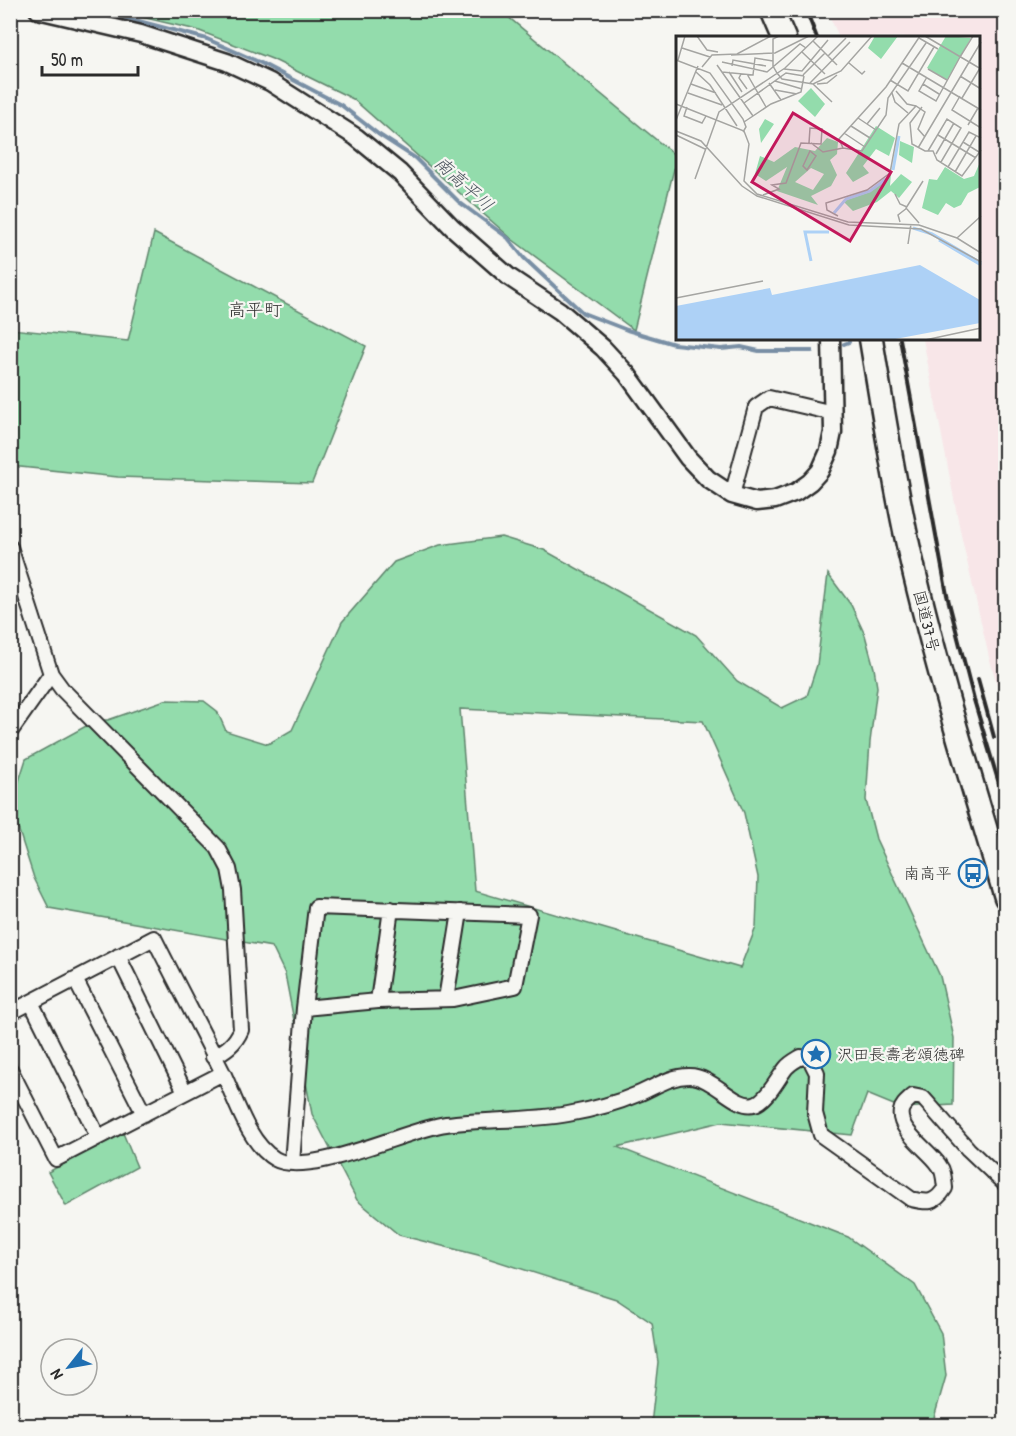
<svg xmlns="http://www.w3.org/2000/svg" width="1016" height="1436" viewBox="0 0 1016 1436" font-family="'Patrick Hand','Klee One',sans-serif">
<rect width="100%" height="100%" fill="#f6f6f2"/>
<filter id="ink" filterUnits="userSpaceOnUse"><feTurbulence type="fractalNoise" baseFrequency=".0167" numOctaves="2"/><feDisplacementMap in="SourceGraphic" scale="12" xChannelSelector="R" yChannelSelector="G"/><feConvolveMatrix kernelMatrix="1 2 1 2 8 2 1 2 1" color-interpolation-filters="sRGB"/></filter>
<g filter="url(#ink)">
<!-- built -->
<path fill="#f8e6e8" d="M 827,11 L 1005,11 L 1005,712 L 989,657 L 961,535 L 923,339 L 978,339 L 978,38 L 839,37 Z"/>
<!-- green -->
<path fill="#93dcac" stroke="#5f846c" stroke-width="1.5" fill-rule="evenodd" d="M 116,11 L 501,11 L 677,157 L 634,330 L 513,240 L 353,99 L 272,59 L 197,30 Z
M 154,233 L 366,346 L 312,483 L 118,477 L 11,466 L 11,329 L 128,341 Z
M 501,537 L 544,550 L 696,635 L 737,681 L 782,708 L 807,696 L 817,665 L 828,574 L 851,605 L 865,635 L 874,668 L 877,687 L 870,742 L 866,800 L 876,839 L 940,976 L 954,1038 L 953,1105 L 901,1108 L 867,1094 L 852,1135 L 721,1122 L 617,1147 L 848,1237 L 915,1285 L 941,1333 L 946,1376 L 932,1425 L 651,1425 L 658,1362 L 652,1323 L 616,1299 L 478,1255 L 399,1235 L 357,1200 L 312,1114 L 285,974 L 272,947 L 49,908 L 34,878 L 11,806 L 26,759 L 97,720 L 108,720 L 165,700 L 204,701 L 217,711 L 226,731 L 268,744 L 292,730 L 342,622 L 394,562 L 440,545 ZM 460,709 L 703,721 L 744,813 L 758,877 L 756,927 L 740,968 L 475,891 Z
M 123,1133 L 137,1167 L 66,1206 L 48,1172 Z"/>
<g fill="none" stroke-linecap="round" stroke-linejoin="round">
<!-- stream -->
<path stroke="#798fa5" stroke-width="4" d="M 97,10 L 207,39 L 261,63 L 341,105 L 378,134 L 415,158 L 459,202 L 508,238 L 524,258 L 583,313 L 627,330 L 674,344 L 721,349 L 741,347 L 759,351 L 812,351
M 844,344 L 849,342"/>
<!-- minor casing -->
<g stroke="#2b2b2b" stroke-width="18">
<path id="minor" d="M 732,495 L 756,407 L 769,398 L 833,413
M 10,547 L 51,674 L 62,689 L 218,848 L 229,869 L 233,890 L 241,1030 C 235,1044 226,1050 213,1057
M 10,732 L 51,674
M 316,907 L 529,915 L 515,986 L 453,999 L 378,1001 L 304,1008 Z
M 118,956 L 185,1092
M 75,979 L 144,1114
M 446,999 L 460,912
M 378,1001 L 391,909
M 31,1002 L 98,1137
M 10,1013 L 154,938 C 177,984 201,1029 224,1075 C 236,1101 249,1144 275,1159 C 309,1178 407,1129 446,1124 C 487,1119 528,1121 568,1114 C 591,1110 617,1103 638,1094 C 655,1087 670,1076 689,1076 C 714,1076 735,1109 754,1104 C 767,1101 778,1078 786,1068 C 790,1063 796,1060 801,1057 L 810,1059 L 817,1073 L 815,1113 L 821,1135 L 911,1199 C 928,1203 935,1204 945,1188 C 944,1180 944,1171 939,1165 C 929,1150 897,1130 901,1111 C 902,1105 908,1101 913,1096 L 923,1098 L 968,1149 L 1006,1185
M 10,1069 L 56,1159 L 223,1073
M 292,1163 L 304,1008"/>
</g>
<!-- tertiary casing -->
<g stroke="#2b2b2b" stroke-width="21">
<path id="tertiary" d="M 38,10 L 141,34 L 227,62 L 270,82 L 356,137 L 400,173 L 452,227 L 509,277 L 560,311 L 603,348 L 627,374 L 688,458 L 708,479 L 732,495 L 757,502 L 775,500 L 796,492 L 810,482 L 820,471 L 829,451 L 833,432 L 831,339"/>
</g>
<!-- trunk casing -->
<g stroke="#2b2b2b" stroke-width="27">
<path id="trunk" d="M 772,10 L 784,38
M 871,339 C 883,411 894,483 910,554 C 937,670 972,784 1006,897"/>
</g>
<!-- minor -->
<use href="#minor" stroke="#f6f6f2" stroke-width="14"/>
<!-- tertiary -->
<use href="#tertiary" stroke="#f6f6f2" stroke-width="16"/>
<!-- trunk -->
<use href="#trunk" stroke="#f6f6f2" stroke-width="22"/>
<!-- rail -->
<path stroke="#2b2b2b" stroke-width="4" d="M 806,10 L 817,38
M 900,339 L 947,595 L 974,700 L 1006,807
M 978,679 L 994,737"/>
</g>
</g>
<!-- icons -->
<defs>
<g id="bus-ring" transform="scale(1.5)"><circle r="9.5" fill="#f6f6f2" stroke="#1f6fb2" stroke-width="1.5"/><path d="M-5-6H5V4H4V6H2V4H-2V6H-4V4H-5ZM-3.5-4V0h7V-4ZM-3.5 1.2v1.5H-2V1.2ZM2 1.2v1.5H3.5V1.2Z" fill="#1f6fb2"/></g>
<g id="sight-ring" transform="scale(1.5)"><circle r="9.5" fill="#f6f6f2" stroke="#1f6fb2" stroke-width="1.5"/><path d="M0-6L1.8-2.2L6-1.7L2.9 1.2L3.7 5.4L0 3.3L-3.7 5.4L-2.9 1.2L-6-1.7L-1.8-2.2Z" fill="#1f6fb2"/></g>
</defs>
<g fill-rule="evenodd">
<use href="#bus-ring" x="973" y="873"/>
<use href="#sight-ring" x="816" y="1054"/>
</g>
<g text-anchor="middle" stroke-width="4.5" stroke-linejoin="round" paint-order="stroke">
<!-- street labels -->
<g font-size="16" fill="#2b2b2b" stroke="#f6f6f2">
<text transform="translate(927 621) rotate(76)" y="6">国道37号</text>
</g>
<!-- poi labels -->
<g font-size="16" fill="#2b2b2b" stroke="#f6f6f2" text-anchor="end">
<text x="952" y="879">南高平</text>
<text x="837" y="1060" text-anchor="start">沢田長壽老頌徳碑</text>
</g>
<!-- water labels -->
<g font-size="18" font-style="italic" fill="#4c545e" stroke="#f6f6f2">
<text transform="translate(464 184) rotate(42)" y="6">南高平川</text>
</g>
<!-- neighbourhood labels -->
<g font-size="18" fill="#2b2b2b" stroke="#f6f6f2">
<text x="255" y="316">高平町</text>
</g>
</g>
<!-- overview -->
<g transform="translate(676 36)">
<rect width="304" height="304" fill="#f6f6f2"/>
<path d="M 199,0 L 222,0 L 205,23 L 192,12 ZM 270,0 L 295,2 L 271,44 L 251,32 ZM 135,52 L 149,68 L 139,81 L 122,65 ZM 89,83 L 98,88 L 85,107 L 83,93 ZM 200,90 L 219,102 L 213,120 L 200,113 L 187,130 L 193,137 L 177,146 L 170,137 ZM 151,102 L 162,106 L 161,118 L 154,124 L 161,139 L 155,150 L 135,160 L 142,169 L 101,155 L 111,131 L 90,145 L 79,138 L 84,120 L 98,126 L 119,111 L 139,115 ZM 135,132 L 148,138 L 137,154 L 119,146 ZM 224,105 L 238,111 L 236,127 L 223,119 ZM 304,126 L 304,151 L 292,157 L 285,169 L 278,172 L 270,167 L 262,179 L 246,172 L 253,143 L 261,144 L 269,131 L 288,143 L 298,140 ZM 215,138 L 214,150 L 225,138 L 236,146 L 223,162 L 215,155 L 201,166 L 177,175 L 167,165 L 194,156 Z" fill="#93dcac" fill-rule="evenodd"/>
<path d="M 244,229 L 304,264 L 304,287 L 214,304 L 0,304 L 0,270 L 94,252 L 96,259 Z" fill="#add1f6"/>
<path fill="none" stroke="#add1f6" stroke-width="3" d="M 217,134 L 223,100M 158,177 L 170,163 L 194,155 L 210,143M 237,192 L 256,198 L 305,227M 263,204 L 305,229M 135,225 L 129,196 L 153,196"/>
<path fill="none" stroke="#a5a5a2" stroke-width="1.5" d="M 21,0 L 31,14 L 42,16M 103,0 L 97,3 L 97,30 L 101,37 L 106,43 L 137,48 L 165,35 L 196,0M 249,0 L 305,33M 243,2 L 262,13M 137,5 L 161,29M 6,12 L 34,21M 126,16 L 149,38M 55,19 L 99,17 L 133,0M 152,20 L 170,2M 284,21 L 297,0M 0,24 L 34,37 L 67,83 L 70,91 L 67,96M 2,24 L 9,0M 46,26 L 91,36 L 124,8 L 130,12M 173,27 L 186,38 L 189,35M 226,27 L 305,74M 41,29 L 77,80M 56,30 L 57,24 L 90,30M 26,31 L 36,19 L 61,18 L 95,0M 108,33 L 126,35 L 152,4M 252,33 L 271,44M 20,36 L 34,49 L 61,90M 46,36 L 77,39 L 79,22 L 97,25M 53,36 L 66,56M 65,38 L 63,42 L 71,53M 71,38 L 90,71M 127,39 L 149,17M 284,40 L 305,53M 251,41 L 243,55 L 260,65 L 284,21M 214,44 L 232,55 L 258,11M 99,45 L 126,53M 93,47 L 105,64M 134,47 L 174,6M 15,48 L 40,57M 137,48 L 156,66M 141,48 L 151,47 L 161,39M 247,48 L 263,58M 99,54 L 121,58M 220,55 L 231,68 L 240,70M 12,57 L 46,69M 216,57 L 219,66 L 232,77M 284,60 L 276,74 L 305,92M 286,62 L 304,32M 68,67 L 110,37 L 128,40M 0,68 L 68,95 L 73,108 L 68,145 L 81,158 L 172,186 L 243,189 L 281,202 L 305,217M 11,71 L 8,80 L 26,87 L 30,80M 246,71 L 234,87 L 236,108 L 249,115 L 257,115 L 261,124 L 286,140 L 305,114M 182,82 L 200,94M 0,84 L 22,30M 68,86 L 95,68 L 125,56 L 128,40M 191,88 L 204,72M 292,89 L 302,72M 175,90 L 194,102M 0,95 L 25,105 L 66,150 L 81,160 L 173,189 L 245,193 L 305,226M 168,97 L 189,111M 0,99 L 29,113M 262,99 L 300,122M 287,106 L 303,116M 135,107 L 147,116 L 167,112 L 186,115 L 210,79 L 212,62 L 250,7M 167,112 L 163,103 L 210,51 L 244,0M 242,112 L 305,6M 134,115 L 140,120 L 131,134 L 127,130 ZM 252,115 L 271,83 L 285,92 L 265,126M 260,118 L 278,87M 272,131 L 293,96 L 305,102M 279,136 L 300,100M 19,143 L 43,76 L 109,32 L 142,0M 219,158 L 224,168 L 231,171M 87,159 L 103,153 L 96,149 L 110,147 L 125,107 L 145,108 L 146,93 L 134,92 L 133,107M 162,180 L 151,174 L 150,167 L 191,154 L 214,137 L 223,88 L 240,70 L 249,76 L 242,93 L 249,101M 224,186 L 222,179 L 231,172M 243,187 L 230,172 L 247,145M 281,202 L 305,180M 232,208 L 235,188M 0,262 L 87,245M 249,304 L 305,292"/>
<path fill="#c2185b" fill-opacity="0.15" stroke="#c2185b" stroke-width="3" d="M 117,77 L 215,136 L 174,205 L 76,146 Z"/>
<rect width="304" height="304" fill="none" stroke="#2b2b2b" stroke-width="3"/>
</g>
<!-- margin -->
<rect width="1016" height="1436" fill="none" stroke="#f6f6f2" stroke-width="36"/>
<rect x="18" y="18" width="980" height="1400" fill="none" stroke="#2b2b2b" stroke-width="2" filter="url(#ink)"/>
<!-- north arrow -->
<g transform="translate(69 1367) rotate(239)"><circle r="28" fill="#f6f6f2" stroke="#a5a5a2" stroke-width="1.5"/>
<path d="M0-4.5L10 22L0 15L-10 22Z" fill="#1f6fb2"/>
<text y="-9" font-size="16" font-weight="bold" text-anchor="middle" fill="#2b2b2b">N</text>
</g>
<!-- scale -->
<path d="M42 66v9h96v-9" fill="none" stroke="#2b2b2b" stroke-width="3"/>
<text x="51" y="66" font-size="18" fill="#2b2b2b" stroke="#f6f6f2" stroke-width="4.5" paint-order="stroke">50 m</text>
</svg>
